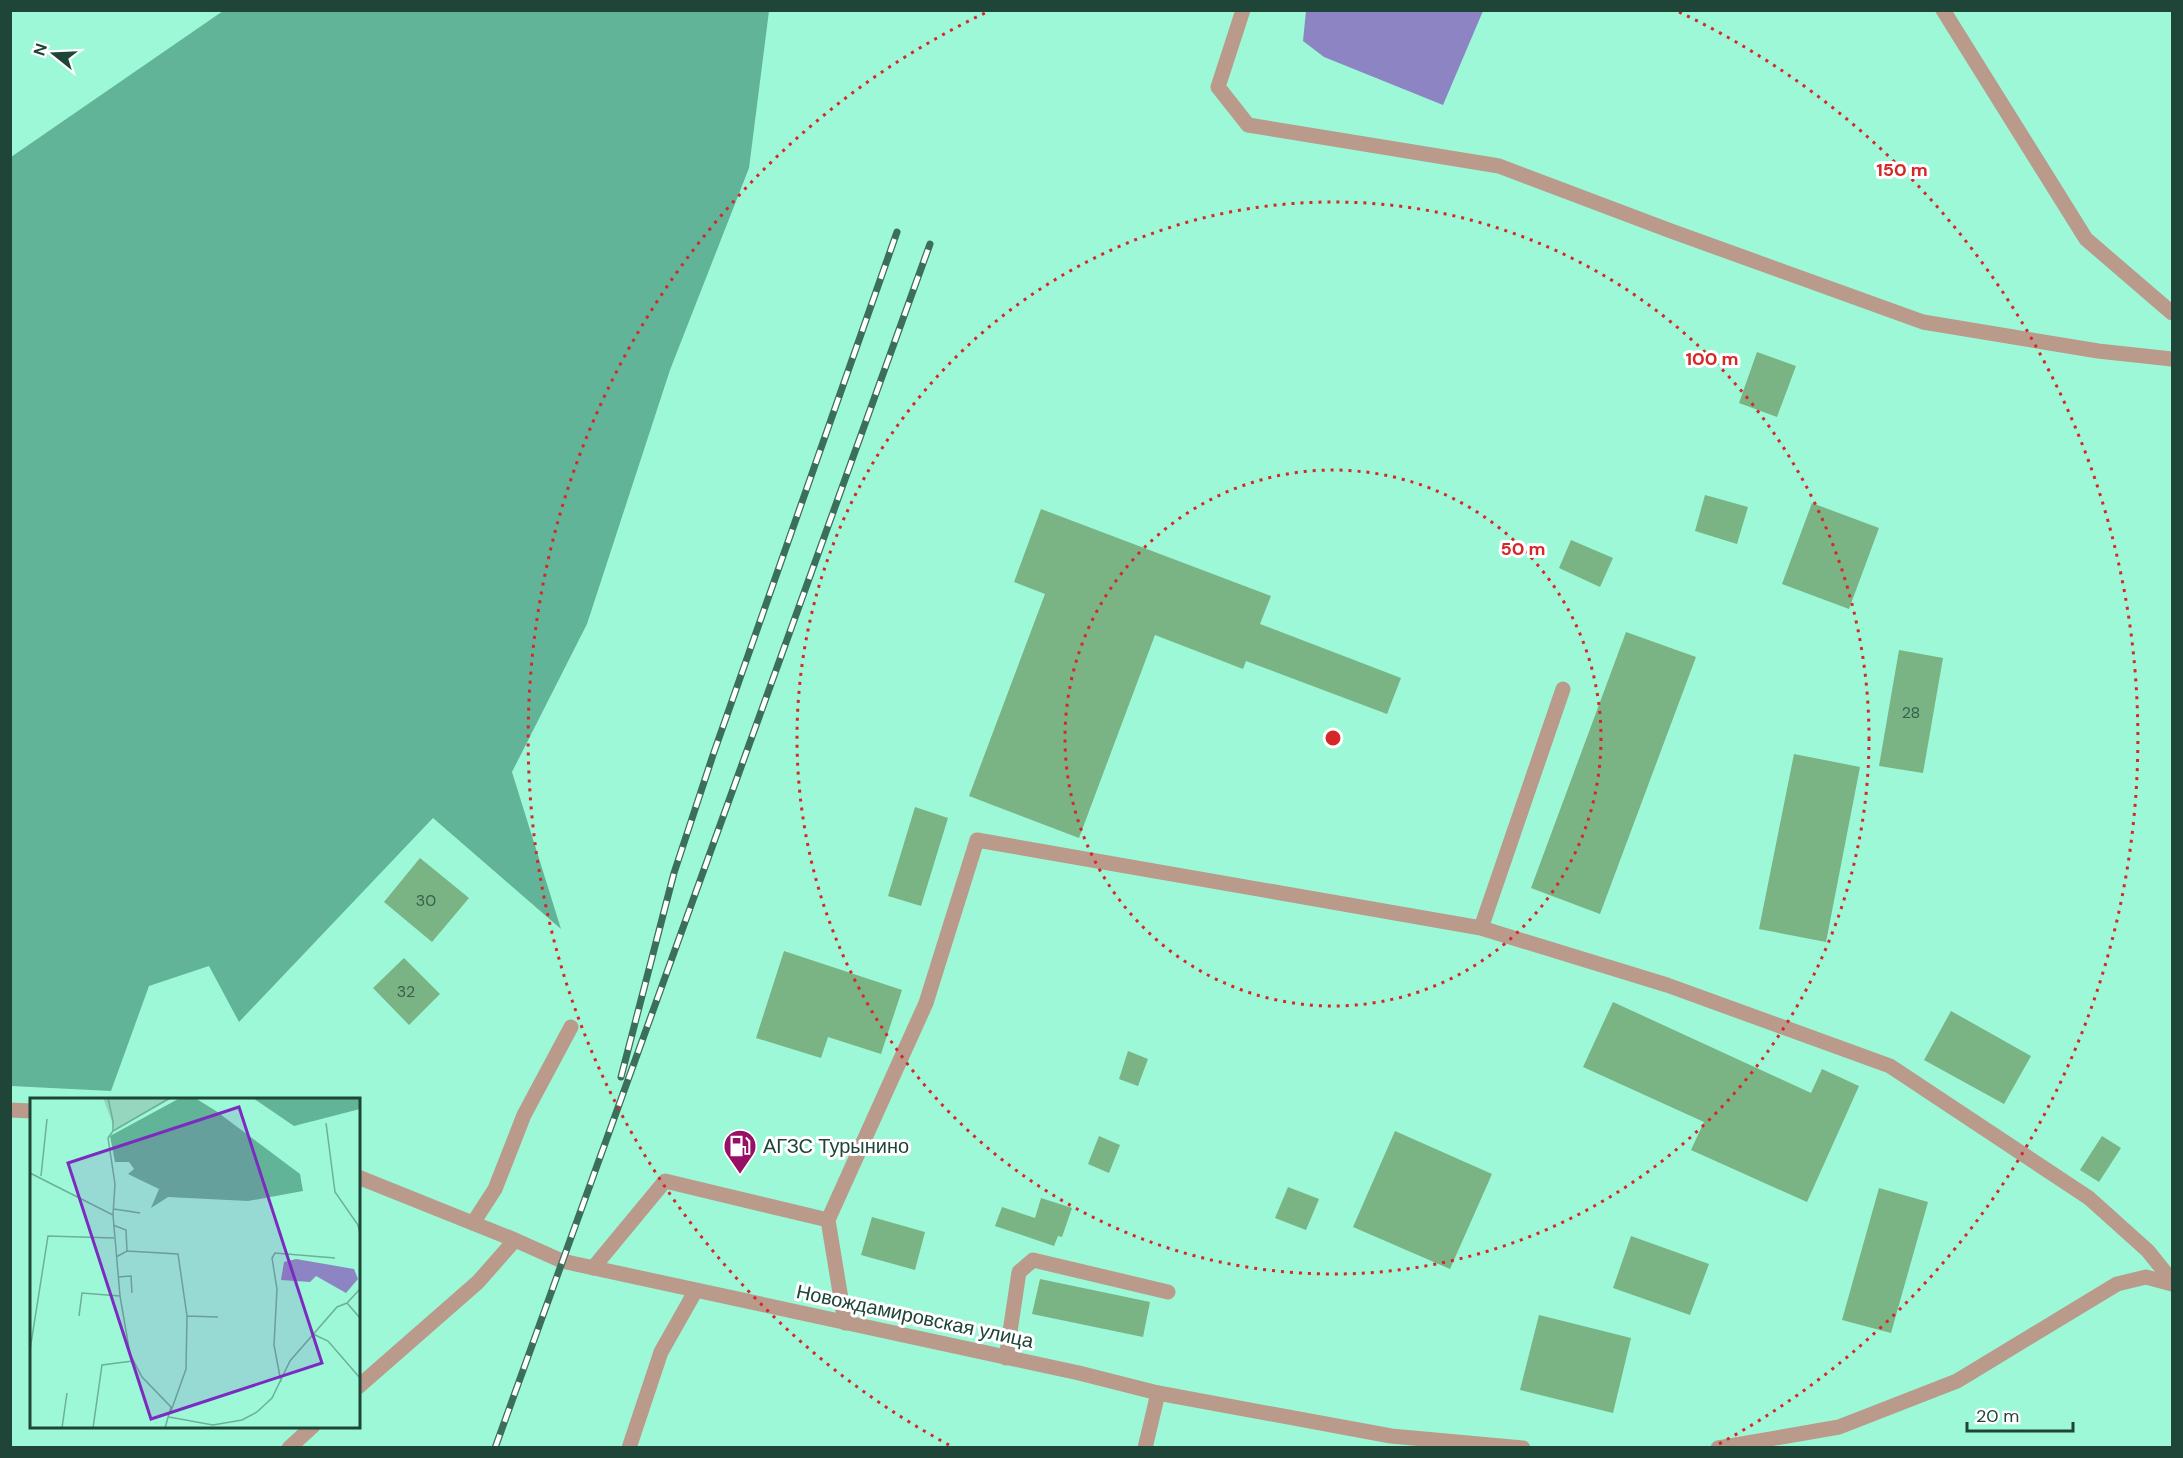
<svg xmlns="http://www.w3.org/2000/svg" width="2183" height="1458" viewBox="0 0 2183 1458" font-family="'DM Sans',sans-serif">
<rect width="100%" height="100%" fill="#9df8d7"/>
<!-- forest -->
<path fill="#62b498" d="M 223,11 L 769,11 L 749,168 L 670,370 L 587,624 L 512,772 L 561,929 L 433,818 L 239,1022 L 209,966 L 149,986 L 111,1091 L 11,1086 L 11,157 Z"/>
<!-- water -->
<path fill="#8d85c3" d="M 1306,11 L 1306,10 L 1483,11 L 1443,105 L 1324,57 L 1303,41 Z"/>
<!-- building -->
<path fill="#7ab384" d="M 1757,352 L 1796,366 L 1777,417 L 1739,403 Z
M 1705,495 L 1748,507 L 1737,544 L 1695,531 Z
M 1812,503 L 1879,528 L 1849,609 L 1782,584 Z
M 1041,509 L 1271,596 L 1260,624 L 1401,678 L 1387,714 L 1246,661 L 1243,669 L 1155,635 L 1079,838 L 969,796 L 1045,594 L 1014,582 Z
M 1571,540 L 1613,558 L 1600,587 L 1559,568 Z
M 1626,632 L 1696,657 L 1600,914 L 1531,888 Z
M 1899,650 L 1943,658 L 1923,773 L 1879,766 Z
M 1794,754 L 1860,767 L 1826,942 L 1759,929 Z
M 915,807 L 948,818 L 921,906 L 888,896 Z
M 420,858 L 469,898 L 432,942 L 384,902 Z
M 784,951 L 902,990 L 881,1054 L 828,1037 L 821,1058 L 756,1038 Z
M 404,958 L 440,994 L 409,1025 L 373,988 Z
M 1613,1002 L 1811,1093 L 1822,1069 L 1859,1086 L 1807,1202 L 1691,1150 L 1704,1122 L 1583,1067 Z
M 1951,1011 L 2031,1056 L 2004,1104 L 1924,1060 Z
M 1128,1051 L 1148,1059 L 1138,1086 L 1119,1079 Z
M 1395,1131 L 1492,1174 L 1450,1269 L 1353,1227 Z
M 1099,1136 L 1120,1145 L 1109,1173 L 1088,1164 Z
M 2102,1136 L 2121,1148 L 2099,1182 L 2080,1170 Z
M 1288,1187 L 1319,1199 L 1306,1230 L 1275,1218 Z
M 1879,1188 L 1928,1202 L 1891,1333 L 1842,1320 Z
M 1041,1198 L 1072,1208 L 1062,1237 L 1058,1236 L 1054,1246 L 995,1226 L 1002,1207 L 1035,1218 Z
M 872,1217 L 925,1232 L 915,1270 L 861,1255 Z
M 1631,1236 L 1709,1264 L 1690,1315 L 1613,1288 Z
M 1040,1279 L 1150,1302 L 1143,1337 L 1032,1314 Z
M 1539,1315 L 1631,1338 L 1613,1413 L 1520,1390 Z"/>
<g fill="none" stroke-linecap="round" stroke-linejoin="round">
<!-- lane -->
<path stroke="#ba9a8a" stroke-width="15" d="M 1243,10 L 1218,87 L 1248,125 L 1499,166 L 1671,231 L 1923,322 L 2098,351 L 2172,359
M 1481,928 L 1667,985 L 1890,1066 L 2089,1198 L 2148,1251 L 2172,1281
M 473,1223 L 495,1189 L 524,1115 L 571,1027
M 593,1268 L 665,1181 L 828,1220
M 845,1323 L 828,1220 L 926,1003 L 977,840 L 1481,928 L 1563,689
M 1006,1358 L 1019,1272 L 1033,1260 L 1168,1292
M 1145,1448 L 1158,1393"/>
<!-- street -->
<path stroke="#ba9a8a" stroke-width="15" d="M 1943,10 L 2086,239 L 2172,313
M 10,1110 L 32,1111
M 358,1177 L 515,1240
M 358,1387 L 478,1282 L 515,1240 L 562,1261 L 1079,1373 L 1158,1393 L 1391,1436 L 1523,1448
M 289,1448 L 313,1426
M 629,1448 L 661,1352 L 696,1290
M 1718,1448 L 1839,1427 L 1957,1381 L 2117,1284 L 2146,1277 L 2172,1284"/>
<!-- rail casing -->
<g stroke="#3c6e5c" stroke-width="7">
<path id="rail" d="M 621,1077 L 674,873 L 713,755 L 897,232
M 495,1448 L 930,244"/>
</g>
<!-- rail -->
<use href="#rail" stroke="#fff" stroke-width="4.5" stroke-dasharray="14" stroke-linecap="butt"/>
</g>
<!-- distance rings -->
<g fill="none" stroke="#d62828" stroke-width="3" stroke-dasharray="3 6">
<circle cx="1333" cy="738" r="268"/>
<circle cx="1333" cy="738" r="536"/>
<path d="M949 1445A804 804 0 0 1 987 12M1679 12A804 804 0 0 1 1717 1445"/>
</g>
<!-- icons -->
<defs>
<g id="fuel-pin" transform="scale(1.725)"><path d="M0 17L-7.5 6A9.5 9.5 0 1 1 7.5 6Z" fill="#971065" stroke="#fff"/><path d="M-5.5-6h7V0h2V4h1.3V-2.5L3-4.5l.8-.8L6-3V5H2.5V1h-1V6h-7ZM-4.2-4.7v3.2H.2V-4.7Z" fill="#fff"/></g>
</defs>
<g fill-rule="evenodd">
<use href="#fuel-pin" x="740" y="1146"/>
</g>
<g text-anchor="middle" stroke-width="6" stroke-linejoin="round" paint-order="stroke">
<!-- number labels -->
<g font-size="16" fill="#36604b">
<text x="1911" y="718">28</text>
<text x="426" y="906">30</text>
<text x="406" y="997">32</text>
</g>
<!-- poi labels -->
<g font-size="20" fill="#1f4538" stroke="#fff" text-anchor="start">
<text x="763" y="1153">АГЗС Турынино</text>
</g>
<!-- street labels -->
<g font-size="20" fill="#1f4538" stroke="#fff">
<text transform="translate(915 1316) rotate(12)" y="7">Новождамировская улица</text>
</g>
</g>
<!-- overview -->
<g transform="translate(30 1098)">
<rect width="330" height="330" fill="#9df8d7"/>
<path d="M 73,0 L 142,0 L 85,32 Z" fill="#95d7be"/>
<path d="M 150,0 L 165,0 L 186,13 L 270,76 L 273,93 L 218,103 L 138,99 L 121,110 L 129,91 L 98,76 L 104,71 L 99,64 L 85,64 L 80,38 ZM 223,0 L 330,0 L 330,11 L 264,28 Z" fill="#62b498"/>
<path d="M 266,161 L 324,171 L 328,181 L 316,195 L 286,178 L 280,184 L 251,182 L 254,164 Z" fill="#8d85c3"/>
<path fill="none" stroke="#6bb097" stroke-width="1.5" d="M 78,0 L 83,23 L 83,33 L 78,40 L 85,86 L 83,117M 296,25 L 305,94 L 328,127 L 330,136M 83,33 L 140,0M 0,75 L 83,117 L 90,198 L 100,256 L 112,279 L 141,309 L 135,330M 11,78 L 17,21M 84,111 L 110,115M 83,127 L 96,132 L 97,153M 86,159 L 97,153 L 148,156 L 157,218 L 188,219M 88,179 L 101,178 L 102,195M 317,205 L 330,220M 49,218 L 52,195 L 90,198M 283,236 L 298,243 L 330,280M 0,252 L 18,138 L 84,140M 251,284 L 244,247 L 247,191 L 242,160 L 245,155 L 305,160M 141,313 L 156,271 L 157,218M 139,319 L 183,327 L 212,322 L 227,314 L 242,300 L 260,263 L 307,209 L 317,205 L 330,191M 32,330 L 37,295M 63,330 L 72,267 L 103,263"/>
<path fill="#7b2cbf" fill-opacity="0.15" stroke="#7b2cbf" stroke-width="3" d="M 209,9 L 292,265 L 121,321 L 38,65 Z"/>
<rect width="330" height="330" fill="none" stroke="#1f4538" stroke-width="3"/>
</g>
<circle cx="1333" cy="738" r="9" fill="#d62828" stroke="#fff" stroke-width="3"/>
<g font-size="18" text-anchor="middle" font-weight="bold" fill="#d62828" stroke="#fff" stroke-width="6" stroke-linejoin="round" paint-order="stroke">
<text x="1902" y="176">150 m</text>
<text x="1712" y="365">100 m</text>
<text x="1523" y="555">50 m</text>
</g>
<!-- border -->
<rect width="2183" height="1458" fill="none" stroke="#1f4538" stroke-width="24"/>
<!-- north arrow -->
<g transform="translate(54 54) rotate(288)" stroke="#ffffff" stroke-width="4.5" paint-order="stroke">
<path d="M0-4.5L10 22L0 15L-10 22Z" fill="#1f4538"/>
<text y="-9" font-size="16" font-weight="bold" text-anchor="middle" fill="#1f4538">N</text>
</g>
<!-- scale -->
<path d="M1967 1422v9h106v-9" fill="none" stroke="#1f4538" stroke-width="3"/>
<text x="1976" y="1422" font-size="18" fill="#1f4538" stroke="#ffffff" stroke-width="4.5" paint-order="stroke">20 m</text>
</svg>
